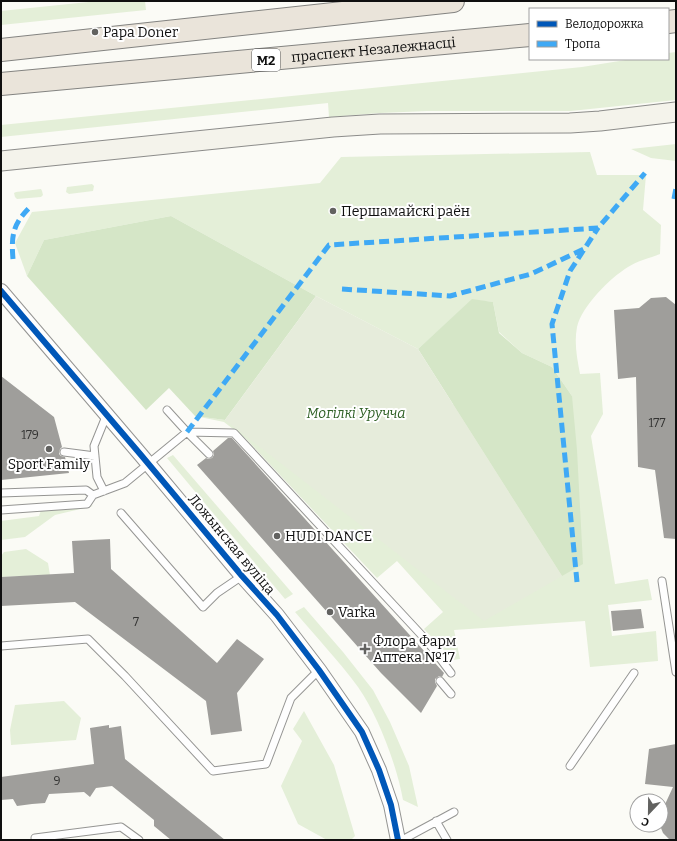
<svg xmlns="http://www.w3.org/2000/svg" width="677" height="841" viewBox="0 0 677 841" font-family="Bitter,serif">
<rect width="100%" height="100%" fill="#fbfbf6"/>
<!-- green -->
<path fill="#e4efd8" d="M 98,1 L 145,1 L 146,10 L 1,25 L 1,11 Z
M 676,52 L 676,100 L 571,111 L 427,111 L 380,113 L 329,117 L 328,103 L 1,137 L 1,125 L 582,67 L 632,59 L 668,59 L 668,53 Z
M 676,144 L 676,161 L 651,158 L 631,149 Z
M 590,152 L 597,175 L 646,175 L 643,210 L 661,225 L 660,254 C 650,258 637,261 628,267 C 610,278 582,306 577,327 C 574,343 577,358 580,374 L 600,373 L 603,414 L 591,436 L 615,584 L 648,579 L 652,600 L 608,605 L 612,636 L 656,631 L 658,661 L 590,667 L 585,621 L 454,630 L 460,659 L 453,660 L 424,629 L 443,612 L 397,561 L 377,578 L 246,439 L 224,422 L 195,416 L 225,420 L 572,396 L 552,367 L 522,353 L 499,332 L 493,302 L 472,300 L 418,349 L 316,296 L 171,216 L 44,240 L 27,276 L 15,243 L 32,212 L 320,183 L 341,157 Z
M 92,184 L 94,186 L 93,191 L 69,194 L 66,192 L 67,187 Z
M 41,189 L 42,191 L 43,195 L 41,197 L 17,199 L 15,197 L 14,193 L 16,192 Z
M 173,455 L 293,594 L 285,599 L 167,458 Z
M 85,503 L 93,506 L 55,515 L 25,537 L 1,540 L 1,521 L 39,516 L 41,510 Z
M 26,549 L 48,563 L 50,575 L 1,577 L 1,556 L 4,552 Z
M 304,607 L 343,652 L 373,690 L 390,722 L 409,766 L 418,807 L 403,800 C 397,766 378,715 358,687 C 339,661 316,637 295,612 Z
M 64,701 L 81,718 L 76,740 L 11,745 L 10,730 L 15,705 Z
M 304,711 L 334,765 L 355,836 L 351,840 L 327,840 L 298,824 L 281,786 L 302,741 L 293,729 Z"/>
<!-- forest -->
<path fill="#d5e6c7" d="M 171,216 L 316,296 L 225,420 L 195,416 L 169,388 L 146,410 L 27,276 L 44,240 Z
M 472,299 L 493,302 L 499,333 L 522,353 L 552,367 L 572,396 L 577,450 L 583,564 L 562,576 L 418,349 Z"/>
<!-- cemetery -->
<path fill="#e6ecdb" d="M 316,296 L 418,349 L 562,576 L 484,621 L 225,420 Z"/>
<!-- building -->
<path fill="#9f9e9b" d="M 666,297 L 676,305 L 676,539 L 664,538 L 655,470 L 638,467 L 636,377 L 618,379 L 614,310 L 639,308 L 651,298 Z
M 1,376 L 54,417 L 62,447 L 60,449 L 59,454 L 61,456 L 65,457 L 69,473 L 1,480 Z
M 228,438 L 232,438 L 444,673 L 442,677 L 439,676 L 435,679 L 435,682 L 437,686 L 421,713 L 381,673 L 197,465 L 206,458 L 208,459 L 212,458 L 214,455 L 213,451 Z
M 110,539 L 111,569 L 217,663 L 237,639 L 264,659 L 237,693 L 242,731 L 211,735 L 206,701 L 75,602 L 1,606 L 1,577 L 74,573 L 72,541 Z
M 641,609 L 644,628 L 613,631 L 611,611 Z
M 109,725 L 109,728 L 121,726 L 125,759 L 225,840 L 171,840 L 154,826 L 154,820 L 112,786 L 96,788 L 90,797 L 84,792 L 49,794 L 45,803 L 32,804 L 17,806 L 13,799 L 1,800 L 1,777 L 94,764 L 90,728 Z
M 676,744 L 676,840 L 670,840 L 663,833 L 661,828 L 661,813 L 673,787 L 645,784 L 649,749 Z"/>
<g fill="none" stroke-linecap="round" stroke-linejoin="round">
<!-- service casing -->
<g stroke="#959593" stroke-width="9">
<path id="service" d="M 187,432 L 234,433 L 427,641 L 451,673
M 187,432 L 209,454
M 64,452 L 95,456
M 104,491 L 97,477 L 94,446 L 107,414
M 1,493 L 86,490 L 93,495
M 1,510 L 87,504 L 93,495 L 125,483 L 187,432 L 167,410
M 121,513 L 203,607 L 217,593 L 242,576
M 662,581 L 676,672
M 1,646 L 88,639 L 125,676 L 213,771 L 266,764 L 291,698 L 319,670
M 440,681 L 451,694
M 570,766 L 634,673
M 436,821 L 447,840
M 35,838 L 121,827 L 139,840
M 402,840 L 454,812"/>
</g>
<!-- minor casing -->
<g stroke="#959593" stroke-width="16">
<path id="minor" d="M 1,291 L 141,455 L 242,576 L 277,615 L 319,670 L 362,732 L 379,770 L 391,805 L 398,840"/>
</g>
<!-- secondary casing -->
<g stroke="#8c8c8a" stroke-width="21">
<path id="secondary" d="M 1,161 L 333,127 L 380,124 L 570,123 L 600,121 L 676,112"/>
</g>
<!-- trunk casing -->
<g stroke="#838380" stroke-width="24">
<g id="trunk">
<path d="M 668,22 L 676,21"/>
<path d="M 1,50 L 453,1"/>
<path id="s1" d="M 1,84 L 530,35"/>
</g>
</g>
<!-- service -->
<use href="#service" stroke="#fefefe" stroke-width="7"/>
<!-- minor -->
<use href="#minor" stroke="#fefefe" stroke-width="14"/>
<!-- secondary -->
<use href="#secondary" stroke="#f4f3eb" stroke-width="19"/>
<!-- trunk -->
<use href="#trunk" stroke="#eae4da" stroke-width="22"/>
<!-- quiet -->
<path stroke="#3fa9f5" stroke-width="5" stroke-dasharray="10 5" stroke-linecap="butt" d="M 674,199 L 676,188
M 13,259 C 11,235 13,224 30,207
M 342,289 L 450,296 L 531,274 L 584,249
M 187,432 L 329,245 L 598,228 L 645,173
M 577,582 L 552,324 L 570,271 L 598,228"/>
<!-- cycleway casing -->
<g stroke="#fff" stroke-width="8">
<path id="cycleway" d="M 1,291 L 141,455 L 242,576 L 277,615 L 319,670 L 362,732 L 379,770 L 391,805 L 398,840"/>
</g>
<!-- cycleway -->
<use href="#cycleway" stroke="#0057b8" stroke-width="6"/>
</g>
<!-- markers -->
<g fill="#626260" stroke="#fff" stroke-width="1.5">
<circle cx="95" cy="32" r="4"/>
<circle cx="333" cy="211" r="4"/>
<circle cx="49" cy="449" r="4"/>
<circle cx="277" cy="536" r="4"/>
<circle cx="330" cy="612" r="4"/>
<path d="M363 643h4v4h4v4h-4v4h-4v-4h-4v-4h4z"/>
</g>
<g text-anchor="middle" stroke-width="4" stroke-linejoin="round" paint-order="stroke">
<!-- number labels -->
<g font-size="12" fill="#333332">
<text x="657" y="427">177</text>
<text x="30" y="439">179</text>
<text x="136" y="626">7</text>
<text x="57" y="785">9</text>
</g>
<!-- shield labels -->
<rect fill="#fff" stroke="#575757" stroke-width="1" x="252" y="49" width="28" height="22" rx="3"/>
<g font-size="13" font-weight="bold" fill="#0f0f0f">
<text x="266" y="65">М2</text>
</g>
<!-- poi labels -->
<g font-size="14" fill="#0f0f0f" stroke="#fff" text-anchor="start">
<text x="103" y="37">Papa Doner</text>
<text x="341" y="216">Першамайскі раён</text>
<text x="49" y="469" text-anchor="middle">Sport Family</text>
<text x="285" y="541">HUDI DANCE</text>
<text x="338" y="617">Varka</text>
<text x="373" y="646">Флора Фарм<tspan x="373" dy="16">Аптека №17</tspan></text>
</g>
<!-- street labels -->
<g font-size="14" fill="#0f0f0f" stroke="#fff">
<text dy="5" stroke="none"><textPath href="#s1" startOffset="374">праспект Незалежнасці</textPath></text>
<text transform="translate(232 544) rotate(50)" y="5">Ложынская вуліца</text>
</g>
<!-- park labels -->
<g font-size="14" font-style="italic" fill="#306126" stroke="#fff">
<text x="356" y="418">Могілкі Уручча</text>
</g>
</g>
<!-- border -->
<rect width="677" height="841" fill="none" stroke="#0f0f0f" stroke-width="4"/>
<!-- legend -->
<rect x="529" y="8" width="140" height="52" fill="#ffffff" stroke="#9f9f9f"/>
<rect x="537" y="21" width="20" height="6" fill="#0057b8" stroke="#9f9f9f"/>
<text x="565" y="28" font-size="12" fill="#0f0f0f">Велодорожка</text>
<rect x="537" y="41" width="20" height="6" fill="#3fa9f5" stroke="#9f9f9f"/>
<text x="565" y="48" font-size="12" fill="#0f0f0f">Тропа</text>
<!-- north arrow -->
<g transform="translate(649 813) rotate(202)"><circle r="19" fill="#ffffff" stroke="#9f9f9f"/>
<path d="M0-3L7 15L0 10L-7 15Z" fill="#626260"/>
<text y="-6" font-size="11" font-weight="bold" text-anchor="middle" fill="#0f0f0f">С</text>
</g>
</svg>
